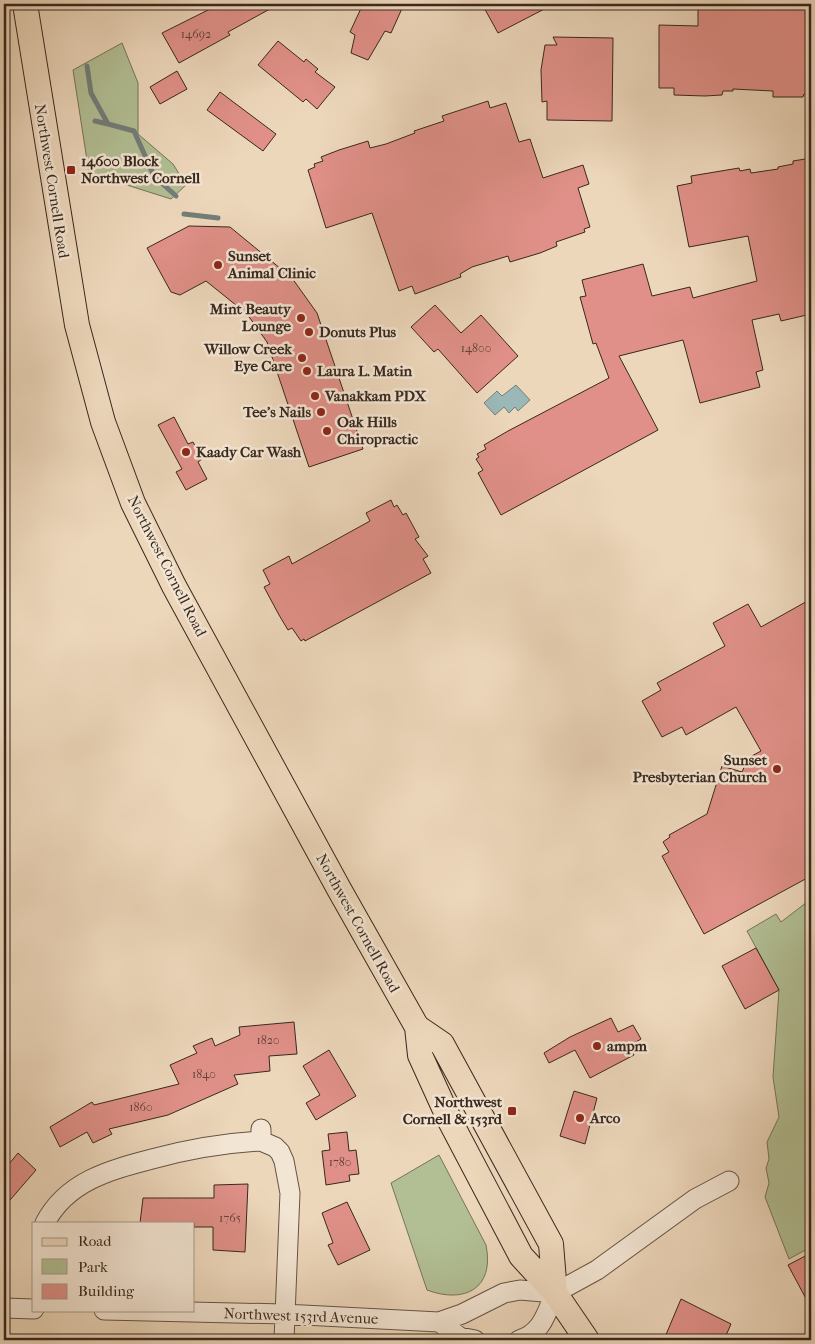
<svg xmlns="http://www.w3.org/2000/svg" width="815" height="1344" viewBox="0 0 815 1344" font-family="'IM FELL French Canon',serif">
<rect width="100%" height="100%" fill="#edd7bb"/>
<filter id="stains"><feTurbulence type="fractalNoise" baseFrequency=".004" numOctaves="4"/><feColorMatrix values="0 0 0 0 .2 0 0 0 0 .09 0 0 0 0 .02 0 0 0 .5 -.17"/></filter>
<radialGradient id="worn" r=".72"><stop offset=".6" stop-color="#630" stop-opacity="0"/><stop offset="1" stop-color="#630" stop-opacity=".3"/></radialGradient>
<!-- green -->
<path fill="#b2bf94" stroke="#757459" d="M 122,43 L 138,83 L 138,134 L 173,164 L 186,185 L 171,199 L 89,173 L 73,70 Z
M 811,899 L 811,1247 L 789,1259 L 765,1197 L 769,1183 L 766,1168 L 769,1159 L 767,1142 L 779,1117 L 773,1077 L 779,990 L 747,931 L 776,914 L 781,922 Z
M 439,1155 L 486,1245 C 495,1289 464,1304 427,1290 L 391,1183 Z"/>
<!-- water -->
<path fill="#9ab8b7" stroke="#737e7a" d="M 516,385 L 530,400 L 518,411 L 515,407 L 509,413 L 504,407 L 495,415 L 484,403 L 497,391 L 502,396 Z"/>
<g fill="none" stroke-linecap="round" stroke-linejoin="round">
<!-- stream -->
<path stroke="#737e7a" stroke-width="5" d="M 87,66 L 91,93 L 108,124 L 134,131 L 154,176 L 176,196
M 95,121 L 108,124
M 184,214 L 218,218"/>
</g>
<!-- building -->
<path fill="#e09088" stroke="#38281e" d="M 220,4 L 279,4 L 228,32 L 230,35 L 179,63 L 162,33 Z
M 363,4 L 404,4 L 391,33 L 385,31 L 368,60 L 351,53 L 355,35 L 350,32 Z
M 482,4 L 554,4 L 498,33 Z
M 698,4 L 811,4 L 811,94 L 804,94 L 803,97 L 773,97 L 773,91 L 733,89 L 733,91 L 723,91 L 722,95 L 705,96 L 674,95 L 674,88 L 659,88 L 659,25 L 698,26 Z
M 553,37 L 613,38 L 612,121 L 547,120 L 547,101 L 542,102 L 541,70 L 545,45 L 557,45 Z
M 278,41 L 304,62 L 306,59 L 318,69 L 315,72 L 335,87 L 317,109 L 306,99 L 303,102 L 258,65 Z
M 177,71 L 187,89 L 160,104 L 150,87 Z
M 220,92 L 276,134 L 263,151 L 207,110 Z
M 488,101 L 490,108 L 506,103 L 519,142 L 530,139 L 543,178 L 583,165 L 589,184 L 578,188 L 590,227 L 584,229 L 585,232 L 556,242 L 557,246 L 540,253 L 510,262 L 508,256 L 472,267 L 460,274 L 461,277 L 415,294 L 412,286 L 399,291 L 372,213 L 326,228 L 308,170 L 315,167 L 314,164 L 323,161 L 321,157 L 339,150 L 368,141 L 370,148 L 386,144 L 415,133 L 414,131 L 444,121 L 442,116 Z
M 811,158 L 811,314 L 781,321 L 779,314 L 752,320 L 763,370 L 756,372 L 760,387 L 700,403 L 683,340 L 619,356 L 658,430 L 501,515 L 478,473 L 483,470 L 476,459 L 479,457 L 477,454 L 486,449 L 484,445 L 508,431 L 609,378 L 596,343 L 593,344 L 580,297 L 586,296 L 582,280 L 643,264 L 652,296 L 690,287 L 693,298 L 757,281 L 748,236 L 689,247 L 677,186 L 692,183 L 691,176 L 739,168 L 740,171 L 750,169 L 751,173 L 778,169 L 778,167 L 793,164 L 793,161 Z
M 189,226 L 230,227 L 292,278 L 317,313 L 363,449 L 309,467 L 267,342 L 247,314 L 206,281 L 180,295 L 171,292 L 147,248 Z
M 435,305 L 461,333 L 481,315 L 518,356 L 477,393 L 438,349 L 434,352 L 411,327 Z
M 174,417 L 188,444 L 193,442 L 202,459 L 198,462 L 207,479 L 186,490 L 176,472 L 182,469 L 158,425 Z
M 391,500 L 394,507 L 397,505 L 403,515 L 406,513 L 419,537 L 415,539 L 428,556 L 423,559 L 431,573 L 305,641 L 304,639 L 301,641 L 292,628 L 288,630 L 279,615 L 264,587 L 270,584 L 263,570 L 289,556 L 292,564 L 370,521 L 366,513 Z
M 811,599 L 811,876 L 704,934 L 662,856 L 669,852 L 663,842 L 670,837 L 669,835 L 707,814 L 722,766 L 742,772 L 748,758 L 761,751 L 736,707 L 686,735 L 682,727 L 662,737 L 642,701 L 661,690 L 657,683 L 725,646 L 713,623 L 748,604 L 761,627 Z
M 756,948 L 779,990 L 745,1009 L 722,966 Z
M 611,1018 L 618,1032 L 633,1025 L 641,1039 L 629,1046 L 634,1055 L 590,1078 L 575,1050 L 549,1063 L 544,1053 L 570,1037 Z
M 294,1022 L 297,1054 L 269,1056 L 270,1071 L 234,1075 L 238,1084 L 168,1115 L 109,1129 L 112,1134 L 93,1143 L 87,1132 L 60,1147 L 50,1127 L 92,1102 L 94,1105 L 179,1084 L 170,1065 L 197,1053 L 193,1046 L 212,1038 L 215,1046 L 240,1035 L 239,1027 Z
M 329,1050 L 356,1096 L 316,1120 L 306,1103 L 320,1095 L 303,1066 Z
M 574,1091 L 597,1098 L 585,1144 L 560,1136 Z
M 347,1132 L 349,1151 L 356,1150 L 359,1174 L 349,1175 L 350,1181 L 326,1185 L 322,1151 L 330,1150 L 328,1134 Z
M 18,1153 L 36,1170 L 4,1207 L 4,1170 Z
M 248,1184 L 245,1252 L 213,1250 L 213,1227 L 194,1227 L 194,1223 L 140,1223 L 143,1198 L 214,1198 L 214,1185 Z
M 347,1202 L 370,1250 L 338,1265 L 328,1245 L 333,1243 L 322,1213 Z
M 811,1253 L 811,1308 L 788,1265 Z
M 681,1299 L 731,1324 L 724,1340 L 672,1340 L 665,1337 Z"/>
<g fill="none" stroke-linecap="round" stroke-linejoin="round">
<!-- minor casing -->
<g stroke="#655445" stroke-width="21">
<path id="minor" d="M 261,1129 L 261,1141 L 275,1147 L 280,1152 L 284,1161 L 290,1193 L 284,1340
M 45,1223 C 67,1181 110,1170 152,1159 C 189,1149 224,1143 261,1141
M 4,1308 L 34,1309
M 104,1310 L 284,1314 L 439,1322 L 462,1314 L 504,1293 L 520,1290 L 555,1293 L 597,1270 L 695,1199 L 729,1181
M 439,1322 L 460,1337 L 475,1340
M 519,1340 C 542,1333 546,1314 555,1293"/>
</g>
<!-- major casing -->
<g stroke="#38281e" stroke-width="26">
<path id="major" d="M 25,4 L 77,325 L 103,422 L 133,503 L 174,586 L 339,889 L 417,1027 L 420,1055 L 450,1121 L 521,1256 L 555,1293 L 587,1340
M 417,1027 L 442,1044 L 551,1244 L 555,1293"/>
</g>
<!-- minor -->
<use href="#minor" stroke="#f3e5d3" stroke-width="19"/>
<!-- major -->
<use href="#major" stroke="#edd7bb" stroke-width="24"/>
</g>
<!-- markers -->
<g fill="#8f2418" stroke="#f3e5d3" stroke-width="2">
<rect x="66" y="165" width="10" height="10" rx="2.5"/>
<circle cx="218" cy="265" r="5"/>
<circle cx="301" cy="318" r="5"/>
<circle cx="309" cy="332" r="5"/>
<circle cx="302" cy="358" r="5"/>
<circle cx="307" cy="371" r="5"/>
<circle cx="315" cy="396" r="5"/>
<circle cx="321" cy="412" r="5"/>
<circle cx="327" cy="431" r="5"/>
<circle cx="186" cy="452" r="5"/>
<circle cx="777" cy="769" r="5"/>
<circle cx="597" cy="1046" r="5"/>
<rect x="507" y="1106" width="10" height="10" rx="2.5"/>
<circle cx="580" cy="1118" r="5"/>
</g>
<g text-anchor="middle" stroke-width="5" stroke-linejoin="round" paint-order="stroke">
<!-- number labels -->
<g font-size="12" fill="#624238">
<text x="196" y="38">14692</text>
<text x="476" y="352">14800</text>
<text x="268" y="1044">1820</text>
<text x="204" y="1078">1840</text>
<text x="141" y="1111">1860</text>
<text x="340" y="1166">1780</text>
<text x="230" y="1222">1765</text>
</g>
<!-- poi labels -->
<g font-size="15" font-weight="bold" fill="#38281e" stroke="#f3e5d3" text-anchor="start">
<text x="81" y="166">14600 Block<tspan x="81" dy="17">Northwest Cornell</tspan></text>
<text x="228" y="261">Sunset<tspan x="228" dy="17">Animal Clinic</tspan></text>
<text x="291" y="314" text-anchor="end">Mint Beauty<tspan x="291" dy="17">Lounge</tspan></text>
<text x="319" y="337">Donuts Plus</text>
<text x="292" y="354" text-anchor="end">Willow Creek<tspan x="292" dy="17">Eye Care</tspan></text>
<text x="317" y="376">Laura L. Matin</text>
<text x="325" y="401">Vanakkam PDX</text>
<text x="311" y="417" text-anchor="end">Tee's Nails</text>
<text x="337" y="427">Oak Hills<tspan x="337" dy="17">Chiropractic</tspan></text>
<text x="196" y="457">Kaady Car Wash</text>
<text x="767" y="765" text-anchor="end">Sunset<tspan x="767" dy="17">Presbyterian Church</tspan></text>
<text x="607" y="1051">ampm</text>
<text x="502" y="1107" text-anchor="end">Northwest<tspan x="502" dy="17">Cornell &amp; 153rd</tspan></text>
<text x="590" y="1123">Arco</text>
</g>
<!-- street labels -->
<g font-size="15" fill="#38281e" stroke="#f3e5d3">
<text transform="translate(52 181) rotate(81)" y="5">Northwest Cornell Road</text>
<text transform="translate(167 566) rotate(63)" y="5">Northwest Cornell Road</text>
<text transform="translate(358 923) rotate(61)" y="5">Northwest Cornell Road</text>
<text transform="translate(301 1316) rotate(2)" y="5">Northwest 153rd Avenue</text>
</g>
</g>
<!-- margin -->
<rect width="815" height="1344" fill="none" stroke="#edd7bb" stroke-width="20"/>
<rect x="5" y="5" width="805" height="1334" fill="none" stroke="#38281e" stroke-width="2.5"/>
<rect x="10" y="10" width="795" height="1324" fill="none" stroke="#38281e"/>
<!-- legend -->
<rect x="32" y="1222" width="162" height="90" fill="#f3e5d3" stroke="#a8998b"/>
<rect x="42" y="1238" width="25" height="8" fill="#edd7bb" stroke="#a8998b"/>
<text x="78" y="1246" font-size="15" fill="#38281e">Road</text>
<rect x="42" y="1259" width="25" height="15" fill="#b2bf94" stroke="#a8998b"/>
<text x="78" y="1272" font-size="15" fill="#38281e">Park</text>
<rect x="42" y="1284" width="25" height="15" fill="#e09088" stroke="#a8998b"/>
<text x="78" y="1296" font-size="15" fill="#38281e">Building</text>
<rect width="100%" height="100%" filter="url(#stains)"/>
<rect width="100%" height="100%" fill="url(#worn)"/>
</svg>
